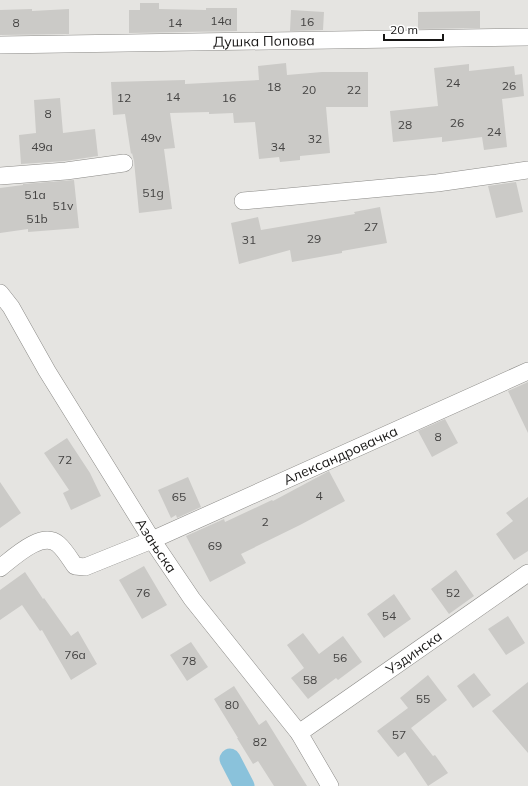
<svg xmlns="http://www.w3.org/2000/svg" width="528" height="786" viewBox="0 0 528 786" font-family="Mulish,sans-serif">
<rect width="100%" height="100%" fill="#e5e4e1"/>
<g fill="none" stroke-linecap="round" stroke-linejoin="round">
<!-- canal -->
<path stroke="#8ac2db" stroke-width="21" d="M 230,759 L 244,786"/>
</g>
<!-- building -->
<path fill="#cbcac7" d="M 140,3 L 159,3 L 159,9 L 206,10 L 206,8 L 237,8 L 237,31 L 129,33 L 129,10 L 140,10 Z
M 32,9 L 32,11 L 69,9 L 69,34 L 0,35 L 0,10 Z
M 291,10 L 324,12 L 323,30 L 290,31 Z
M 480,11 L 480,28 L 418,29 L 418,12 Z
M 286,63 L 287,75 L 322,72 L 368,72 L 368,107 L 326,107 L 330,153 L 300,156 L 300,160 L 280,162 L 279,157 L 259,159 L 255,122 L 234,123 L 233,113 L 209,114 L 209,112 L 170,113 L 175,148 L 164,149 L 172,209 L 139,213 L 134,161 L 132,153 L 131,154 L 125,114 L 113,115 L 111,82 L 185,80 L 185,84 L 259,80 L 258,66 Z
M 469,64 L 469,71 L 514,66 L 515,75 L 522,74 L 524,96 L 502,99 L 507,147 L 484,150 L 482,137 L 442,142 L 442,137 L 393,142 L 390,111 L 438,106 L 434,68 Z
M 60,98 L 63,133 L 95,129 L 98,156 L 65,161 L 21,164 L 19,135 L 36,133 L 34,100 Z
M 74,180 L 79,228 L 28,232 L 28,229 L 0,233 L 0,188 L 23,185 L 23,184 Z
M 516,182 L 523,212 L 496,218 L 488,186 Z
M 380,207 L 387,243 L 342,251 L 342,253 L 292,262 L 290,250 L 239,264 L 231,223 L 258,217 L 261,230 L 355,214 L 354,212 Z
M 528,382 L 528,433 L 508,391 Z
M 445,419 L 458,443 L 432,457 L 418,431 Z
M 67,438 L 90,473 L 101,496 L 71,510 L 63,493 L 69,490 L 44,453 Z
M 329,471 L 345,501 L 300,525 L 241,554 L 246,563 L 210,582 L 186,536 L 224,519 L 225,522 L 272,500 L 273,501 Z
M 188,477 L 201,507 L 177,518 L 176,515 L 171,518 L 158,490 Z
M 0,482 L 21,513 L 0,528 Z
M 528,497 L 528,551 L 514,560 L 496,534 L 513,521 L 506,513 Z
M 144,566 L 167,605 L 142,619 L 119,580 Z
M 456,570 L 474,596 L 449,614 L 431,589 Z
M 25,572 L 43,599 L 44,598 L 71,636 L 78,631 L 97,664 L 71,680 L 42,630 L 40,631 L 22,605 L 0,620 L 0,590 Z
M 394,594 L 411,619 L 384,638 L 367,614 Z
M 508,616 L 525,643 L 506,655 L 488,629 Z
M 303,633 L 319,654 L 343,636 L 362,662 L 338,680 L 336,678 L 308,699 L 291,678 L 304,668 L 287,645 Z
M 191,642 L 208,667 L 187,681 L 170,655 Z
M 474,673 L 491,695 L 473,708 L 457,686 Z
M 428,675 L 447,700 L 411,728 L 433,756 L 435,755 L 448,773 L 428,786 L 405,752 L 398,757 L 377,731 L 408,708 L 400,698 Z
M 528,682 L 528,753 L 492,711 Z
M 234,686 L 259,725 L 266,720 L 307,786 L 274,786 L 258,761 L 253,764 L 237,738 L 238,738 L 214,699 Z"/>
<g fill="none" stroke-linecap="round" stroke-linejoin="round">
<!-- street casing -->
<g stroke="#8b8a87" stroke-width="18">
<g id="street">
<path id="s1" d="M 0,45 L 528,37"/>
<path d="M 0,176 L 66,171 L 124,163"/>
<path d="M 243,201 L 437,183 L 528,170"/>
<path id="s2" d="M 0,293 L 11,307 L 47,371 L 152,540 L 192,599 L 299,733 L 330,786"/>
<path id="s3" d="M 0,568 C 13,558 42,530 58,544 C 65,550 70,559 75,566 L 85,567 L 152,540 L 528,371"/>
<path id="s4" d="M 299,733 L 528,573"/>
</g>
</g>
<!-- street -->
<use href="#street" stroke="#fff" stroke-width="17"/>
</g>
<g text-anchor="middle" stroke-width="3" stroke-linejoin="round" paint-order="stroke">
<!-- number labels -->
<g font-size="12" fill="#444342">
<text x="221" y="25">14a</text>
<text x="307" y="26">16</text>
<text x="16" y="27">8</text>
<text x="175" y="27">14</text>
<text x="453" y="87">24</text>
<text x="509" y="90">26</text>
<text x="274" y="91">18</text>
<text x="309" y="94">20</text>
<text x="354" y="94">22</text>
<text x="173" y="101">14</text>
<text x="124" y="102">12</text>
<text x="229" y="102">16</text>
<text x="48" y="118">8</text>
<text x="457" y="127">26</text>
<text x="405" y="129">28</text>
<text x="494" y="136">24</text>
<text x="151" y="142">49v</text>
<text x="315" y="143">32</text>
<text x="42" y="151">49a</text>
<text x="278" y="151">34</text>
<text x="153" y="197">51g</text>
<text x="35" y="199">51a</text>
<text x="63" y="210">51v</text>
<text x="37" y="223">51b</text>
<text x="371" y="231">27</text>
<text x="314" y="243">29</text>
<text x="249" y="244">31</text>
<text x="438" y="441">8</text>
<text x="65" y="464">72</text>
<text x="319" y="500">4</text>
<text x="179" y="501">65</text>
<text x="265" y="526">2</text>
<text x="215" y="550">69</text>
<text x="143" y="597">76</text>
<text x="453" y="597">52</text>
<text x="389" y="620">54</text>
<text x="75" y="659">76a</text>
<text x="340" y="662">56</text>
<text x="189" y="665">78</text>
<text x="310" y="684">58</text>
<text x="423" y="703">55</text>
<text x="232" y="709">80</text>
<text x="399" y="739">57</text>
<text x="260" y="746">82</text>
</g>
<!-- street labels -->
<g font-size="14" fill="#171615" stroke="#fff">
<text dy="5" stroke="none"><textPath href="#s1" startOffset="264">Душка Попова</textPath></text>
<text dy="5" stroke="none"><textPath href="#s3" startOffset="384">Александровачка</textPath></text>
<text dy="5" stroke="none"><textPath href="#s2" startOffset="297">Азањска</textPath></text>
<text dy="5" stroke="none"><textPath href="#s4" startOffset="140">Уздинска</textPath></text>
</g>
</g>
<!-- scale -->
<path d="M384 34v6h59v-6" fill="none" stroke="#171615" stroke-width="2"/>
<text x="390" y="34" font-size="12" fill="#171615" stroke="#ffffff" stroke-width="3" paint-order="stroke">20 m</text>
</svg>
